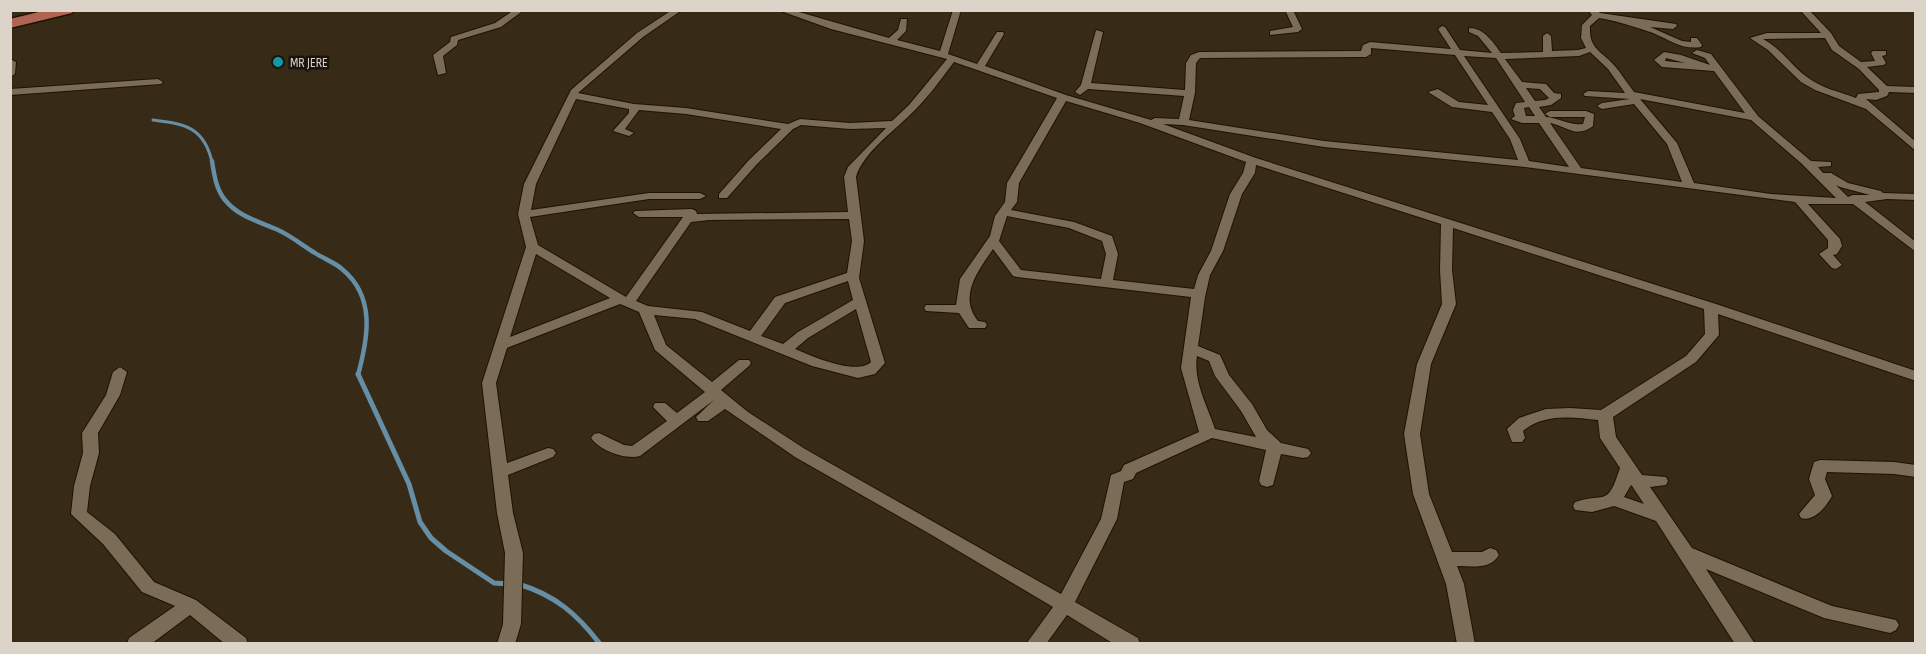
<svg xmlns="http://www.w3.org/2000/svg" width="1926" height="654" viewBox="0 0 1926 654" font-family="'Sofia Sans Condensed',sans-serif">
<rect width="100%" height="100%" fill="#372b17"/>
<g fill="none" stroke-linecap="round" stroke-linejoin="round">
<!-- stream-far2 -->
<path stroke="#668ea5" stroke-width="3" d="M 153,120 C 185,124 204,127 212,162"/>
<!-- stream-far1 -->
<path stroke="#668ea5" stroke-width="4.5" d="M 212,161 C 214,174 216,189 225,200 C 238,216 257,221 276,229 C 290,235 302,245 315,253 C 324,259 334,262 342,269 C 376,297 368,338 358,375"/>
<!-- stream -->
<path stroke="#668ea5" stroke-width="5" d="M 358,374 L 409,484 L 420,522 L 431,538 L 446,551 L 494,583 L 509,584
M 518,584 C 555,595 577,614 600,644"/>
<!-- minor casing -->
<g stroke="#1e1302" stroke-width="2">
<path id="minor" d="M 514,10 L 524,10 L 501,27 L 458,40 L 457,45 L 443,56 L 446,73 L 438,75 L 433,55 L 450,42 L 451,37 L 495,23 Z
M 672,10 L 682,10 L 643,37 L 578,93 L 634,104 L 686,108 L 788,124 L 800,119 L 850,123 L 892,121 L 909,105 L 947,59 L 831,29 L 778,10 L 792,10 L 889,38 L 898,30 L 901,19 L 907,19 L 906,31 L 897,40 L 940,51 L 953,10 L 961,10 L 948,54 L 977,64 L 997,32 L 1003,32 L 1004,34 L 985,66 L 1066,95 L 1151,120 L 1155,118 L 1179,119 L 1184,96 L 1088,89 L 1080,95 L 1075,92 L 1081,85 L 1096,30 L 1103,32 L 1091,83 L 1185,90 L 1186,63 L 1191,55 L 1199,52 L 1361,51 L 1363,45 L 1370,42 L 1451,49 L 1438,29 L 1442,26 L 1445,27 L 1460,50 L 1492,53 L 1478,36 L 1469,32 L 1469,28 C 1484,28 1493,42 1501,53 L 1543,52 L 1543,36 L 1547,33 L 1551,36 L 1552,51 L 1578,50 L 1586,48 L 1581,38 L 1582,25 L 1592,15 L 1588,10 L 1597,10 L 1600,13 L 1676,24 L 1677,26 L 1673,29 L 1650,27 L 1682,41 L 1691,42 L 1691,38 L 1697,38 L 1702,45 L 1701,47 C 1681,50 1670,40 1653,33 C 1635,27 1618,21 1599,18 L 1590,26 C 1589,49 1600,50 1614,65 C 1621,73 1627,83 1634,92 L 1745,113 L 1714,71 L 1662,67 L 1654,60 L 1664,52 L 1681,55 L 1710,65 L 1705,58 L 1692,53 L 1697,50 L 1711,54 L 1758,116 L 1811,161 L 1831,162 L 1831,166 L 1818,167 L 1823,173 L 1831,173 L 1848,183 L 1881,191 L 1883,193 L 1916,194 L 1916,200 L 1887,199 L 1865,202 L 1916,242 L 1916,252 L 1853,204 L 1808,204 L 1840,239 L 1842,246 L 1837,254 L 1833,255 L 1842,265 L 1836,269 L 1832,268 L 1819,254 L 1828,248 L 1828,240 L 1795,202 L 1525,167 L 1324,147 L 1183,125 L 1163,124 L 1256,158 L 1716,304 L 1916,371 L 1916,381 L 1718,314 L 1719,335 L 1696,362 L 1613,417 L 1616,437 L 1642,475 L 1666,477 L 1668,481 L 1666,485 L 1650,487 L 1692,548 L 1832,606 L 1896,620 L 1899,625 L 1896,630 L 1890,633 L 1824,618 L 1706,569 L 1755,644 L 1735,644 L 1656,521 L 1614,506 L 1592,512 L 1575,510 L 1573,506 L 1575,502 C 1606,492 1607,508 1620,468 L 1600,438 L 1598,420 C 1572,417 1544,413 1523,431 L 1525,438 L 1522,442 L 1512,442 L 1507,429 L 1519,418 L 1546,409 L 1570,408 L 1601,410 L 1686,356 L 1705,334 L 1704,309 L 1453,228 L 1452,270 L 1456,304 L 1431,364 L 1420,434 L 1429,494 L 1452,552 L 1482,552 L 1490,548 L 1496,550 L 1499,555 C 1490,570 1472,566 1457,566 L 1464,584 L 1475,644 L 1457,644 L 1446,584 L 1413,494 L 1404,434 L 1417,364 L 1442,304 L 1440,270 L 1441,224 L 1256,165 L 1255,173 L 1242,194 L 1223,251 L 1210,275 L 1205,297 L 1198,346 L 1220,355 L 1229,375 L 1252,404 L 1267,430 L 1281,443 L 1308,449 L 1311,453 L 1308,457 L 1303,458 L 1281,454 L 1273,485 L 1267,487 L 1261,485 L 1259,481 L 1266,450 L 1212,438 L 1136,473 L 1133,479 L 1124,482 L 1117,519 L 1075,602 L 1138,638 L 1140,644 L 1114,644 L 1067,615 L 1046,644 L 1026,644 L 1053,607 L 930,534 L 795,457 L 725,409 L 708,421 L 698,421 L 696,417 L 714,400 L 640,456 C 626,460 600,451 591,438 L 594,434 L 599,433 L 624,445 L 632,446 L 667,421 L 653,407 L 655,403 L 665,403 L 677,413 L 705,392 L 655,350 L 639,312 L 620,304 L 507,348 L 496,383 L 507,463 L 548,448 L 553,449 L 556,453 L 553,457 L 508,475 L 513,513 L 523,553 L 521,624 L 515,644 L 497,644 L 503,624 L 505,553 L 497,513 L 482,383 L 526,247 L 518,214 L 524,184 L 571,90 L 637,33 ZM 1371,48 L 1455,55 L 1488,105 L 1459,102 L 1438,89 L 1428,92 L 1452,107 L 1492,112 L 1510,139 L 1518,160 L 1324,141 L 1189,120 L 1195,93 L 1196,63 L 1200,58 L 1366,57 L 1371,54 ZM 1590,52 L 1608,69 L 1625,93 L 1588,91 L 1583,94 L 1585,96 L 1630,99 L 1602,103 L 1597,106 L 1602,109 L 1634,104 L 1667,144 L 1682,182 L 1581,168 L 1550,123 C 1567,126 1575,139 1593,126 L 1594,114 L 1586,111 L 1550,111 L 1545,114 L 1550,117 L 1585,117 L 1583,124 C 1571,126 1559,118 1546,117 L 1539,107 L 1551,105 L 1561,98 L 1561,94 L 1554,93 L 1546,84 L 1522,82 L 1505,59 L 1579,56 ZM 1464,56 L 1496,58 L 1525,102 L 1516,103 L 1513,110 L 1515,116 L 1511,119 L 1522,123 L 1539,123 L 1569,167 L 1529,161 L 1520,139 ZM 1666,58 L 1685,63 L 1665,61 ZM 954,62 L 1057,98 L 1007,183 L 1005,202 L 995,216 L 990,236 L 960,279 L 956,305 L 926,305 L 924,308 L 926,311 L 959,313 L 969,328 L 985,328 L 987,325 L 985,322 L 978,321 C 958,296 978,271 993,249 L 1013,276 L 1017,277 L 1191,297 L 1181,368 L 1199,432 L 1124,465 L 1121,471 L 1111,475 L 1101,519 L 1061,594 L 805,449 L 748,412 L 721,390 L 749,366 L 751,363 L 749,360 L 739,360 L 712,382 L 666,345 L 654,315 L 695,319 L 812,366 L 858,378 L 875,374 L 885,363 L 859,278 L 864,241 L 856,177 C 863,152 897,129 915,110 C 929,96 942,78 954,62 ZM 1526,88 L 1540,89 L 1549,98 L 1545,100 L 1535,101 ZM 576,99 L 629,109 L 629,113 L 613,131 L 629,136 L 634,133 L 625,129 L 639,110 L 686,114 L 781,129 L 749,160 L 719,194 L 719,198 L 727,198 L 757,164 L 793,129 L 801,125 L 850,129 L 886,128 L 848,167 L 844,177 L 848,212 L 697,214 L 696,211 L 692,209 L 635,211 L 633,213 L 639,217 L 683,217 L 626,297 L 538,245 L 530,217 L 649,199 L 700,199 L 706,196 L 700,193 L 649,193 L 531,210 L 536,184 ZM 1640,99 L 1751,120 L 1801,163 L 1836,198 L 1771,194 L 1694,183 L 1677,143 ZM 1066,101 L 1140,123 L 1246,162 L 1243,173 L 1230,194 L 1211,251 L 1198,275 L 1194,289 L 1113,280 L 1118,254 L 1112,236 L 1074,222 L 1011,210 L 1017,202 L 1019,183 ZM 1529,107 L 1535,116 L 1526,116 L 1524,108 ZM 1836,185 L 1840,187 L 1870,195 L 1853,195 L 1848,197 ZM 1007,216 L 1069,228 L 1102,241 L 1106,254 L 1101,279 L 1021,270 L 999,241 ZM 849,219 L 852,241 L 847,273 L 775,297 L 750,331 L 702,312 L 648,306 L 636,301 L 691,222 L 709,220 ZM 536,254 L 610,298 L 510,337 ZM 848,281 L 853,300 L 798,332 L 783,344 L 761,336 L 785,303 ZM 856,309 L 871,362 C 856,376 812,356 795,349 L 808,338 ZM 1197,356 L 1209,361 L 1215,376 L 1241,411 L 1256,437 L 1215,429 C 1207,405 1193,381 1197,356 ZM 1631,485 L 1632,486 L 1644,504 L 1624,497 Z
M 1285,10 L 1293,10 L 1302,29 L 1298,32 L 1270,35 L 1270,31 L 1293,27 Z
M 1800,10 L 1809,10 L 1831,33 L 1839,46 L 1861,62 L 1875,61 L 1871,53 L 1873,51 L 1886,51 L 1886,55 L 1882,56 L 1886,63 L 1884,65 L 1867,67 L 1887,86 L 1916,87 L 1916,93 L 1889,92 L 1887,96 L 1876,100 L 1866,99 L 1916,142 L 1916,151 L 1866,109 L 1815,90 L 1801,82 L 1768,50 L 1750,38 L 1767,33 L 1821,33 ZM 1825,38 L 1832,50 L 1859,69 L 1879,90 L 1879,92 L 1858,94 L 1856,98 C 1840,92 1821,88 1807,77 C 1791,66 1781,48 1763,39 Z
M 10,59 L 16,62 L 15,74 L 10,77 Z
M 158,79 L 163,82 L 161,84 L 10,95 L 10,89 Z
M 120,367 L 127,372 L 120,395 L 98,433 L 99,453 L 90,486 L 87,512 L 115,534 L 154,582 L 196,600 L 246,638 L 248,644 L 225,644 L 190,615 L 151,644 L 127,644 L 129,638 L 175,606 L 142,592 L 103,544 L 71,514 L 74,486 L 83,453 L 82,433 L 106,395 L 113,372 Z
M 1820,460 L 1894,462 L 1916,465 L 1916,477 L 1894,474 L 1827,472 L 1825,479 L 1832,496 C 1826,507 1814,522 1801,518 L 1799,514 L 1815,495 L 1809,479 L 1814,462 Z"/>
</g>
<!-- trunk casing -->
<g stroke="#1e1302" stroke-width="3">
<path id="trunk" d="M 47,10 L 74,10 L 72,13 L 10,28 L 10,19 Z"/>
</g>
<!-- minor -->
<use href="#minor" fill="#7a6c56" fill-rule="evenodd"/>
<!-- trunk -->
<use href="#trunk" fill="#b06552" fill-rule="evenodd"/>
</g>
<!-- markers -->
<circle fill="#0f9aa8" stroke="#1a140c" stroke-width="2" cx="278" cy="62" r="6"/>
<g text-anchor="middle" stroke-width="5" stroke-linejoin="round" paint-order="stroke">
<!-- far-poi labels -->
<g font-size="14" fill="#dcd4c8" stroke="#1a140c" text-anchor="start">
<text x="290" y="67">MR JERE</text>
</g>
</g>
<!-- border -->
<rect width="1926" height="654" fill="none" stroke="#dcd4c8" stroke-width="24"/>
</svg>
